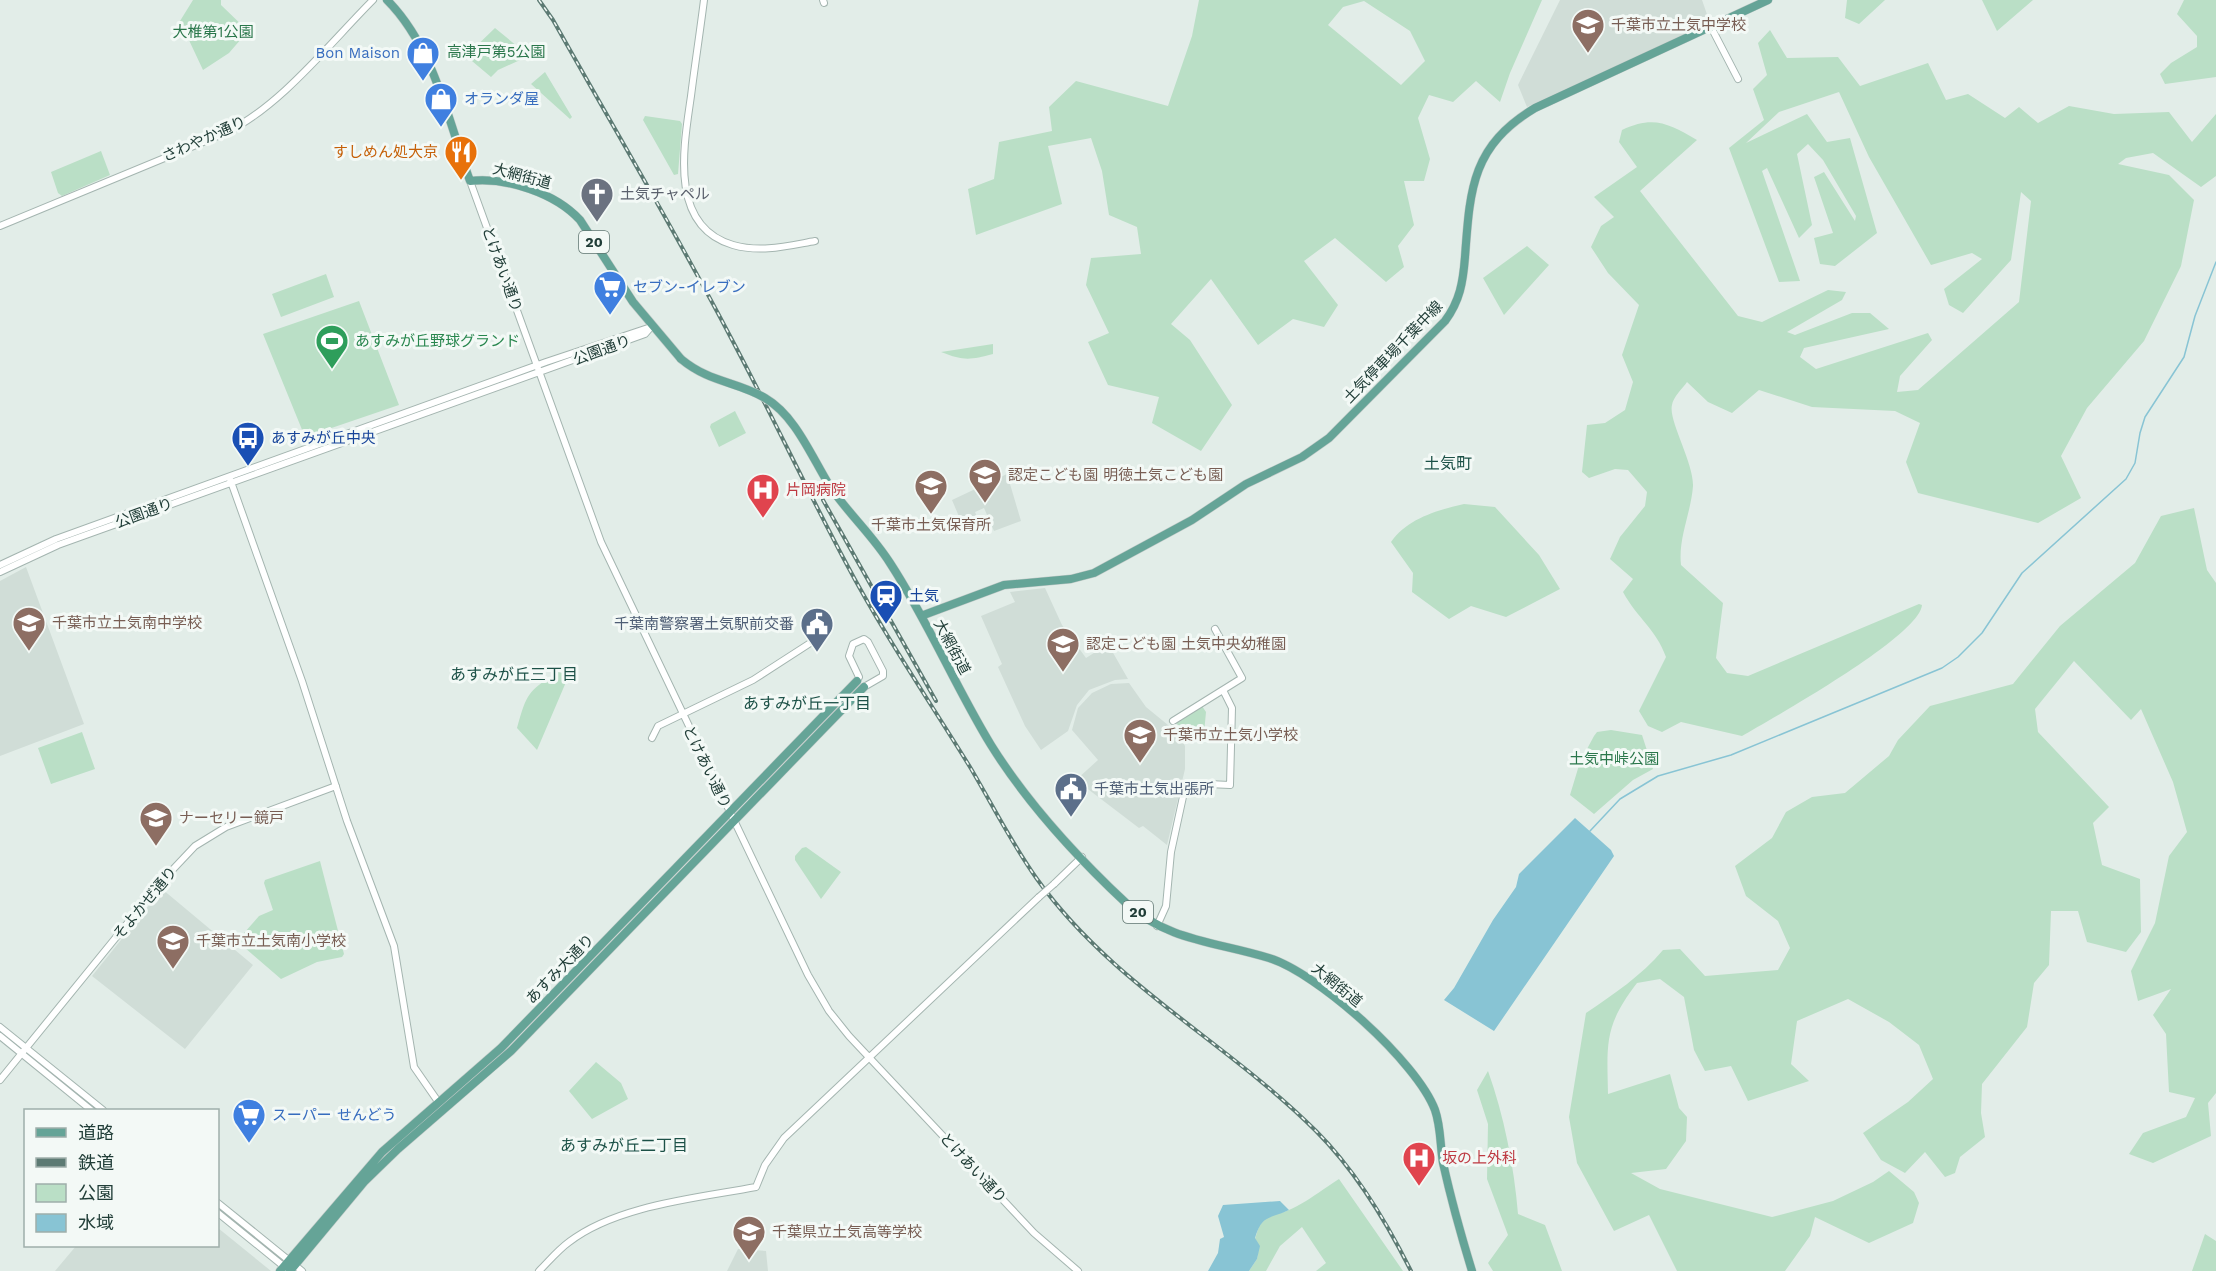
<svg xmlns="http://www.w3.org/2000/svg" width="2216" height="1271" viewBox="0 0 2216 1271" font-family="'Work Sans','Noto Sans JP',sans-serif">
<rect width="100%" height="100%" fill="#e2ede8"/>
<!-- built -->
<path fill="#d0ddd7" d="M 1560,0 L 1702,0 L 1710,23 L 1527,107 L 1518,85 Z
M 1007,474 L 1021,521 L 994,531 L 984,508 L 975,512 L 981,526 L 966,533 L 952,500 Z
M 26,567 L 84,724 L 0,756 L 0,581 Z
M 1045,588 L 1062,625 L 1086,658 L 1108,644 L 1128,679 L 1115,680 L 1089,690 L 1077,705 L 1068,731 L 1041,750 L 1025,726 L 998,667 L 1002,664 L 981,616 L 1015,602 L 1010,592 Z
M 1129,683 L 1146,707 L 1179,734 L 1185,746 L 1185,769 L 1167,845 L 1143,826 L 1139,828 L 1076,780 L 1098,760 L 1072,730 L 1078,708 L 1092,693 L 1111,684 Z
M 162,889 L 253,965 L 185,1049 L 92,976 Z
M 218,1228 L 271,1271 L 55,1271 L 76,1246 L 218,1246 Z
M 738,1249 L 766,1251 L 768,1271 L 727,1271 Z"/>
<!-- green -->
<path fill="#badfc6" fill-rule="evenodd" d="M 193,0 L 221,0 L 221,5 L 248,31 L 229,53 L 203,70 L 180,21 Z
M 1199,0 L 1542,0 L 1510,73 L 1500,102 L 1476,81 L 1453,102 L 1429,95 L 1418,118 L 1430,159 L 1424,181 L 1404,181 L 1414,225 L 1398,246 L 1404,267 L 1386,282 L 1335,238 L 1304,261 L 1338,305 L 1324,327 L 1293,319 L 1258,345 L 1211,279 L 1171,324 L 1190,340 L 1232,405 L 1201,451 L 1152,423 L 1159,397 L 1108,385 L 1088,342 L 1109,333 L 1086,285 L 1091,258 L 1141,254 L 1137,227 L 1109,215 L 1102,171 L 1091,138 L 1048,146 L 1062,204 L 976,235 L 968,189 L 994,179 L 999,142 L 1052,131 L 1049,107 L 1076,81 L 1168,106 L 1192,36 ZM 1364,1 L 1410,31 L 1425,61 L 1401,85 L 1328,25 L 1343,7 Z
M 1847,0 L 1885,0 L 1859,24 L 1845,18 Z
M 1982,0 L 2033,0 L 1997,31 Z
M 2184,0 L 2216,0 L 2216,77 L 2165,84 L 2160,74 L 2171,63 L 2197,47 L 2197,36 L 2177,14 Z
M 495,28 L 529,56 L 498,70 L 491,77 L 466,56 Z
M 1770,30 L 1787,58 L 1838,57 L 1860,86 L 1928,63 L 1946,100 L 1968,94 L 2005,118 L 2019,107 L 2038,123 L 2069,106 L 2114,114 L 2169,112 L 2192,142 L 2216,114 L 2216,176 L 2201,187 L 2153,153 L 2126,158 L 2118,164 L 2169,175 L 2194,200 L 2181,266 L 2144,341 L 2087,408 L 2061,456 L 2081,498 L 2038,523 L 1918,493 L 1906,462 L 1920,423 L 1895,411 L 1812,407 L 1759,390 L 1732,413 L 1708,402 L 1687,382 C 1683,388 1673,397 1672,405 C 1668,420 1694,463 1693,486 C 1691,513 1678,538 1681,565 L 1723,603 L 1716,658 L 1727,673 L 1748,676 L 1919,604 L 1922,605 C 1920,636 1773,718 1742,736 L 1681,722 L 1662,732 L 1648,726 L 1639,711 L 1666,657 C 1656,629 1637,618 1623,592 L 1633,579 L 1610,559 L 1620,537 L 1645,506 L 1647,492 L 1628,470 L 1615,469 L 1589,478 L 1582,472 L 1587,425 L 1605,423 L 1625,410 L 1633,382 L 1622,355 L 1639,305 L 1608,273 L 1591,247 L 1601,226 L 1614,217 L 1594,197 L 1637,167 L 1619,142 L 1622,130 C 1654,115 1669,124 1697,140 L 1640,191 L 1738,316 L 1762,322 L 1828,290 L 1846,292 L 1842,300 L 1787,332 L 1795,335 L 1852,313 L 1870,313 L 1889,329 L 1804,348 L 1800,357 L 1816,369 L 1928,333 L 1932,340 L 1900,376 L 1897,392 L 1918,390 L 2019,302 L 2031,201 L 2021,192 L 2011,260 L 1963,313 L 1949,305 L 1944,289 L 1982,259 L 1972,253 L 1931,265 L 1869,157 L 1839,92 L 1779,112 L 1746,143 L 1807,114 L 1827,142 L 1850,138 L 1877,233 L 1835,266 L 1820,264 L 1814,238 L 1833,233 L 1814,177 L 1824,172 L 1855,221 L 1856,216 L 1823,160 L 1808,144 L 1797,154 L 1812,225 L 1799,238 L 1767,168 L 1762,171 L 1800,281 L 1779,282 L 1729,148 L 1764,120 L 1753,89 L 1767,75 L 1758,43 Z
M 545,72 L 572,117 L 570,119 L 531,84 Z
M 645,116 L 680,121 L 682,124 L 678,174 L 674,175 L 643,120 Z
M 101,151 L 110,175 L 62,196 L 58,193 L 51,172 Z
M 1527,246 L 1549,265 L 1504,315 L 1483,278 Z
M 326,274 L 334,297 L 281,317 L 272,294 Z
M 359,301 L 399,405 L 305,437 L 263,334 Z
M 993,344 L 993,354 C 970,360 964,361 941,352 Z
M 735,411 L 746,433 L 719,447 L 710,427 L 711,424 Z
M 1464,504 L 1495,507 L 1539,555 L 1560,589 L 1506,617 L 1471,606 L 1449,619 L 1412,592 L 1413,573 L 1391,542 C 1407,519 1437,510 1464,504 Z
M 2194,508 L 2207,570 L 2216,583 L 2216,1093 L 2208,1103 L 2211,1136 L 2153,1163 L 2129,1154 L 2143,1133 L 2186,1117 L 2195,1098 L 2169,1092 L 2166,1034 L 2153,1015 L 2171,989 L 2138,1001 L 2131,971 L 2155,923 L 2169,856 L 2187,832 L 2173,782 L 2141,709 L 2131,720 L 2074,661 L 2035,709 L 2038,732 L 2109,807 L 2093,823 L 2102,865 L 2140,879 L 2141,932 L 2126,952 L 2087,942 L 2078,911 L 2051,911 L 2049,965 L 2034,983 L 2027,1027 L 1982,1084 L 1981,1113 L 1985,1137 L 1960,1157 L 1955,1173 L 1945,1177 L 1925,1152 L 1905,1173 L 1881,1160 L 1863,1133 L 1908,1102 L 1933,1079 L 1919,1045 L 1889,1022 L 1848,999 L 1797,1021 L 1791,1064 L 1809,1081 L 1748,1101 L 1731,1066 L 1705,1071 L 1694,1050 L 1684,997 L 1660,979 L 1637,983 C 1604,1026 1607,1043 1608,1094 L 1670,1074 L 1679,1108 L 1687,1117 L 1686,1141 L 1666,1169 L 1631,1173 L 1660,1189 L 1772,1217 L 1833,1201 L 1873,1182 L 1889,1171 L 1914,1192 L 1919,1203 L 1913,1223 L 1869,1243 L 1815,1217 L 1810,1236 L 1785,1271 L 1677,1271 L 1649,1215 L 1614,1231 L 1577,1163 L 1569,1117 L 1586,1013 C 1614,994 1641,976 1663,950 L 1680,949 L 1705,976 L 1778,970 L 1790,948 L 1778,921 L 1746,896 L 1735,866 L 1772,838 L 1786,812 L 1812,797 L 1845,793 L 1889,756 L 1898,740 L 1930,706 L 2013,684 L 2060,626 L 2135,563 L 2161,516 Z
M 558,672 L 569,675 L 537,750 L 517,728 C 527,693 527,692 558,672 Z
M 1202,706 L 1206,712 L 1204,733 L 1183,730 L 1175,722 Z
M 1611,730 L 1642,735 L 1653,769 L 1633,780 L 1594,814 L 1570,795 L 1580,762 L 1594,736 L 1597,732 Z
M 82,732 L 95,769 L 51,784 L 38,748 Z
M 806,847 L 841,872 L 821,899 L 795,860 L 795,856 L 802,848 Z
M 320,861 L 344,954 L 342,957 L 317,962 L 281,979 L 237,941 L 259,916 L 273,910 L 264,883 L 265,880 Z
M 596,1062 L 621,1083 L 628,1099 L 592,1119 L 569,1091 Z
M 1488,1071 C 1504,1116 1514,1166 1518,1214 L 1545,1225 L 1562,1271 L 1493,1271 L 1488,1263 L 1508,1235 L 1487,1179 L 1488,1124 L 1477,1090 Z
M 1339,1179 L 1403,1271 L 1316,1271 L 1326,1263 L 1302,1227 L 1280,1246 L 1266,1271 L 1249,1271 L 1257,1259 L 1259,1246 L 1255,1239 L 1259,1226 L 1269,1215 C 1293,1214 1318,1192 1339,1179 Z
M 2205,1234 L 2216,1241 L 2216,1271 L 2192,1271 Z"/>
<!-- water -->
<path fill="#88c4d4" d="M 1575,818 L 1611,850 L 1614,856 L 1494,1031 L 1444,1000 L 1454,988 L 1493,920 L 1516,887 L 1519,874 Z
M 1280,1201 L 1289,1210 C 1270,1219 1262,1214 1255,1238 L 1260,1246 L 1257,1259 L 1249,1271 L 1208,1271 L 1218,1253 L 1220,1239 L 1224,1237 L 1218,1216 L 1223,1205 Z"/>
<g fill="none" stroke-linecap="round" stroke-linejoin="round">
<!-- stream -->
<path stroke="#88c4d4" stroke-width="1.5" d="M 1590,831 L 1620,799 L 1658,776 L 1731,755 L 1942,668 L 1958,657 L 1982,633 L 2022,573 L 2126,479 L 2135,463 L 2140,433 L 2145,417 L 2184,357 L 2195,316 L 2216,262"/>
<!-- minor casing -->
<g stroke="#a4b5b0" stroke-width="8">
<path id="minor" d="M 704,0 C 700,32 695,64 691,96 C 684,145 668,226 733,245 C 761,253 787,246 815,241
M 823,0 L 824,3
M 1711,27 L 1738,79
M 470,181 L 601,542 L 808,975 L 829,1011 L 849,1036 L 1034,1233 L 1078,1271
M 0,226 L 225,133 C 280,107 330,43 373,0
M 230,479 L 302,681 L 347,821 L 394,946 L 414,1067 L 439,1103
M 0,565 L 56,539 L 546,362 L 651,327
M 0,572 L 58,545 L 645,334 L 651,327
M 857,681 L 859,677 L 849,656 L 853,644 L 864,639 L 868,642 L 883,671 L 883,676 L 864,687
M 1173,721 L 1242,678 L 1215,629
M 652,738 L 658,726 L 753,680 L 818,638
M 1054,884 L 1082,857
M 1157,926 L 1166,906 L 1171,852 L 1186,783 L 1230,785 L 1232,708 L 1223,690
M 0,1027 L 103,1110
M 0,1036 L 91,1110
M 0,1080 L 161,882 L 195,846 L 226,827 L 336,786
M 218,1203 L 302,1271
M 218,1213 L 287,1269
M 539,1271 C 549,1261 558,1250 569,1242 C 617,1205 698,1198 756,1187 L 765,1165 L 784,1138 L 1039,897"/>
</g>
<!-- major casing -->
<g stroke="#c1c9c7" stroke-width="9">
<path id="major" d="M 387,0 C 434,47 448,120 470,181 C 507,177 555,193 580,220 L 633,302 L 681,359
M 831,488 C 849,514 873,536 890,563 C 928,621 955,686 991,745 C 1026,801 1078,858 1126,903 C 1167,941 1218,942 1269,958 C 1318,973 1417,1062 1435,1110 C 1441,1127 1440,1145 1443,1163 C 1451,1199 1461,1235 1472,1271
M 921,616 L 1004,585 L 1071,579 L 1094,573 L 1192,520 L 1246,484 L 1302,457 L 1329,438 L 1445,321 C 1460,301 1463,282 1465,257 C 1470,188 1472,146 1535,108 L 1768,0
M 280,1271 L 382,1152 L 501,1048 L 857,681
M 290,1271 L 364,1182 L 398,1149 L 511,1051 L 864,687"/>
</g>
<!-- minor -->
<use href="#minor" stroke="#fff" stroke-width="6"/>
<!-- major -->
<use href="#major" stroke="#65a497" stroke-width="8"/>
<!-- rail casing -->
<g stroke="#5c7a73" stroke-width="4">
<path id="rail" d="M 539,0 L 553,20 C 612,125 674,229 730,336 C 770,411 806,488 846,563 C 883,633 928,699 970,767 C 992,804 1012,844 1037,879 C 1112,984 1227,1042 1316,1131 C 1356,1171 1386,1221 1411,1271
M 823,500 L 936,701"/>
</g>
<!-- rail -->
<use href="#rail" stroke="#f3f9f6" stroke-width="1.5" stroke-dasharray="4.5" stroke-linecap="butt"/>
<!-- minor-bridge casing -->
<g stroke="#a4b5b0" stroke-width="8" stroke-linecap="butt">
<path id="minor-bridge" d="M 1039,897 L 1054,884"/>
</g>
<!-- major-bridge casing -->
<g stroke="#c1c9c7" stroke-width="9" stroke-linecap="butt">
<path id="major-bridge" d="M 681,359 C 710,383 736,381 765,398 C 796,416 812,458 831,488"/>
</g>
<!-- minor-bridge -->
<use href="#minor-bridge" stroke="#fff" stroke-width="6"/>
<!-- major-bridge -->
<use href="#major-bridge" stroke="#65a497" stroke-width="8"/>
</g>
<!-- icons -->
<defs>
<g id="school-pin" transform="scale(1.725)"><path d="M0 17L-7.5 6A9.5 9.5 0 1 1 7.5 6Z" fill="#8d6e63" stroke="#f3f9f6"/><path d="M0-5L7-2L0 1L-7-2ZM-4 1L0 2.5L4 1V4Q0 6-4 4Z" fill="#fff"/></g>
<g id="shop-pin" transform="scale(1.725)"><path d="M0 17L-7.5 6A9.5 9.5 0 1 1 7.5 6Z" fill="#3f7fe0" stroke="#f3f9f6"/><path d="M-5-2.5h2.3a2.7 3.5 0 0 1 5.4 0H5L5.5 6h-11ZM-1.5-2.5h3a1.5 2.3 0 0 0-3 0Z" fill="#fff"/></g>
<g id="restaurant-pin" transform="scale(1.725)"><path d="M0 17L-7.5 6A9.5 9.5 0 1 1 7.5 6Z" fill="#e8710a" stroke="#f3f9f6"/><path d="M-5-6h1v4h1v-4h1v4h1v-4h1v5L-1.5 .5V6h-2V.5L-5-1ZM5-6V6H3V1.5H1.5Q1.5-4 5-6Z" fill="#fff"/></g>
<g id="church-pin" transform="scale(1.725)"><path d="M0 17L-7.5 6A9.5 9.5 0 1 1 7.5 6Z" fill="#6b7280" stroke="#f3f9f6"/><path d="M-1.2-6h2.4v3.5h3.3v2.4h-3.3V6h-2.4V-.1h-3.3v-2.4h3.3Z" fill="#fff"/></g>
<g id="supermarket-pin" transform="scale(1.725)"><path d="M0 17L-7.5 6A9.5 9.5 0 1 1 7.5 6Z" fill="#3f7fe0" stroke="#f3f9f6"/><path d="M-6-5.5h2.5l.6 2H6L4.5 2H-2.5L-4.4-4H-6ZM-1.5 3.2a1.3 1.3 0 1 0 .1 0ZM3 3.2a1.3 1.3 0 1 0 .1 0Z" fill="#fff"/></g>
<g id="stadium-pin" transform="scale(1.725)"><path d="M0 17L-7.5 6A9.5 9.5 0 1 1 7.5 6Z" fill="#2e9e5b" stroke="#f3f9f6"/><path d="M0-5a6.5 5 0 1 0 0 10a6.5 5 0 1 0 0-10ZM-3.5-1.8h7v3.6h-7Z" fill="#fff"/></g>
<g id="bus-pin" transform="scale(1.725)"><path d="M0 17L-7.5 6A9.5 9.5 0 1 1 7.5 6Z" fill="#1a4fb4" stroke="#f3f9f6"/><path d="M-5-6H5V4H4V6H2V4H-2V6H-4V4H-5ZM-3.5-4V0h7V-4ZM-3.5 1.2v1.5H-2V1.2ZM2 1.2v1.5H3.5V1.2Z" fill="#fff"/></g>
<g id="hospital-pin" transform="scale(1.725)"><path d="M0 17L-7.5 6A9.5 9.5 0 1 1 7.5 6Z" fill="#e0444e" stroke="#f3f9f6"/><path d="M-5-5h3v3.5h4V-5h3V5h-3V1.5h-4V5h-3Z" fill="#fff"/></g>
<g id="station-pin" transform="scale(1.725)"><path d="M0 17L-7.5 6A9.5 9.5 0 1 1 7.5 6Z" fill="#1a4fb4" stroke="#f3f9f6"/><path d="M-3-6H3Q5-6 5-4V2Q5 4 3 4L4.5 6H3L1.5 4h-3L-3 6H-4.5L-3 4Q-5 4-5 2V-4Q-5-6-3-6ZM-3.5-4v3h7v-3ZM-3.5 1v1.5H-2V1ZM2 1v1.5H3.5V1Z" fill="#fff"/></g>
<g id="civic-pin" transform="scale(1.725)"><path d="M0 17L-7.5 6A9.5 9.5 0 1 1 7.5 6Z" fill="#5c6f8a" stroke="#f3f9f6"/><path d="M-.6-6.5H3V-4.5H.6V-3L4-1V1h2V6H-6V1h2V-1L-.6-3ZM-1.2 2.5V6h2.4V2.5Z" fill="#fff"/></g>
</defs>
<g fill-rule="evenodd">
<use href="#school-pin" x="1588" y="25"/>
<use href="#shop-pin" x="423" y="53"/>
<use href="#shop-pin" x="441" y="99"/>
<use href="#restaurant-pin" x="461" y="152"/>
<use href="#church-pin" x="597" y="194"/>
<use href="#supermarket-pin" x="610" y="287"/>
<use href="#stadium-pin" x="332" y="341"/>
<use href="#bus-pin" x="248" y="438"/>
<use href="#school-pin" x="985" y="475"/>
<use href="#school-pin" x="931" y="486"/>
<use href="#hospital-pin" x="763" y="490"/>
<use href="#station-pin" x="886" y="596"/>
<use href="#school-pin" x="29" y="623"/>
<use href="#civic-pin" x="817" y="624"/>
<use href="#school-pin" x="1063" y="644"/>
<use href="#school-pin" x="1140" y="735"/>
<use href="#civic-pin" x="1071" y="789"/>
<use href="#school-pin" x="156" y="818"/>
<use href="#school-pin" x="173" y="941"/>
<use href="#supermarket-pin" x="249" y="1115"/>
<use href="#hospital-pin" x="1419" y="1158"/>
<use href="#school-pin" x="749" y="1232"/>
</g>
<g text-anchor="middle" stroke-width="6" stroke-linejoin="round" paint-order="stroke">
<!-- shield labels -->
<g fill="#f3f9f6" stroke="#607671" stroke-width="1.5">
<rect x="579" y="231" width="30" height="22" rx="4.5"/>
<rect x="1123" y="901" width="30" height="22" rx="4.5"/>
</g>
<g font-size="14" font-weight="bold" fill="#213e38">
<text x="594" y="247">20</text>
<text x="1138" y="917">20</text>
</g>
<!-- education labels -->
<g font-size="15" fill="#785e54" stroke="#f3f9f6" text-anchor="start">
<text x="1611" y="30">千葉市立土気中学校</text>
<text x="1008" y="480">認定こども園 明徳土気こども園</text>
<text x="931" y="530" text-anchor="middle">千葉市土気保育所</text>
<text x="52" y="628">千葉市立土気南中学校</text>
<text x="1086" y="649">認定こども園 土気中央幼稚園</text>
<text x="1163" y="740">千葉市立土気小学校</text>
<text x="179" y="823">ナーセリー鏡戸</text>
<text x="196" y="946">千葉市立土気南小学校</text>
<text x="772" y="1237">千葉県立土気高等学校</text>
</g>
<!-- park labels -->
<g font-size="15" fill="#2a774b" stroke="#f3f9f6">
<text x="213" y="37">大椎第1公園</text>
<text x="496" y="57">高津戸第5公園</text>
<text x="1614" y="764">土気中峠公園</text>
</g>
<!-- shop labels -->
<g font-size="15" fill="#366cbe" stroke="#f3f9f6" text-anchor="start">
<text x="400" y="58" text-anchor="end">Bon Maison</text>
<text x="464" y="104">オランダ屋</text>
<text x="633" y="292">セブン-イレブン</text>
<text x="272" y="1120">スーパー せんどう</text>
</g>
<!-- street labels -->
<g font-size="15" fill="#213e38" stroke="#f3f9f6">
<text transform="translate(204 139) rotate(-24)" y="5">さわやか通り</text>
<text transform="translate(522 176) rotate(15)" y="5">大網街道</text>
<text transform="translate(502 269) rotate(70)" y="5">とけあい通り</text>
<text transform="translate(602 350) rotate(-20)" y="5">公園通り</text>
<text transform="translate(1393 352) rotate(-46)" y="5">土気停車場千葉中線</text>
<text transform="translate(144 513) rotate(-20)" y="5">公園通り</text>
<text transform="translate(952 647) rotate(62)" y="5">大網街道</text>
<text transform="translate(707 767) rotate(64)" y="5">とけあい通り</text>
<text transform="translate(145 903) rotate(-50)" y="5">そよかぜ通り</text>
<text transform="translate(560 969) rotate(-46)" y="5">あすみ大通り</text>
<text transform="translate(1337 985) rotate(39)" y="5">大網街道</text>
<text transform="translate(973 1168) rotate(47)" y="5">とけあい通り</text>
</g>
<!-- food labels -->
<g font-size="15" fill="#c56008" stroke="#f3f9f6" text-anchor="end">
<text x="438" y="157">すしめん処大京</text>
</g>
<!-- worship labels -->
<g font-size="15" fill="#5b616d" stroke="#f3f9f6" text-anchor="start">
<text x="620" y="199">土気チャペル</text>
</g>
<!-- leisure labels -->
<g font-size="15" fill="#27864d" stroke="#f3f9f6" text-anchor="start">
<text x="355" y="346">あすみが丘野球グランド</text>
</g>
<!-- transit labels -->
<g font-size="15" fill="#164399" stroke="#f3f9f6" text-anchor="start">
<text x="271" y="443">あすみが丘中央</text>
<text x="909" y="601">土気</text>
</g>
<!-- health labels -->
<g font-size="15" fill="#be3a42" stroke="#f3f9f6" text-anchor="start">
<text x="786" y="495">片岡病院</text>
<text x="1442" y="1163">坂の上外科</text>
</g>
<!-- service labels -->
<g font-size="15" fill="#4e5e75" stroke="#f3f9f6" text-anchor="end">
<text x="794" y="629">千葉南警察署土気駅前交番</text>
<text x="1094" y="794" text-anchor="start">千葉市土気出張所</text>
</g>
<!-- neighbourhood labels -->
<g font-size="16" fill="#1c5147" stroke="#f3f9f6">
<text x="1448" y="469">土気町</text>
<text x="514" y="680">あすみが丘三丁目</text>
<text x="807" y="709">あすみが丘一丁目</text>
<text x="624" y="1151">あすみが丘二丁目</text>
</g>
</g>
<!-- legend -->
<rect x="24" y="1109" width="195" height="138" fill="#f3f9f6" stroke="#9faeaa" stroke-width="1.5"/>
<rect x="36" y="1128" width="30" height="9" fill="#65a497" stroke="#9faeaa" stroke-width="1.5"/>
<text x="78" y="1139" font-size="18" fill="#213e38">道路</text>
<rect x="36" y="1158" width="30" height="9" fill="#5c7a73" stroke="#9faeaa" stroke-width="1.5"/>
<text x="78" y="1169" font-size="18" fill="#213e38">鉄道</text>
<rect x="36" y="1184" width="30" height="18" fill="#badfc6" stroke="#9faeaa" stroke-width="1.5"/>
<text x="78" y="1199" font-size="18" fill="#213e38">公園</text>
<rect x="36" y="1214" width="30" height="18" fill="#88c4d4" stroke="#9faeaa" stroke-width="1.5"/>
<text x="78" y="1229" font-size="18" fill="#213e38">水域</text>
</svg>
